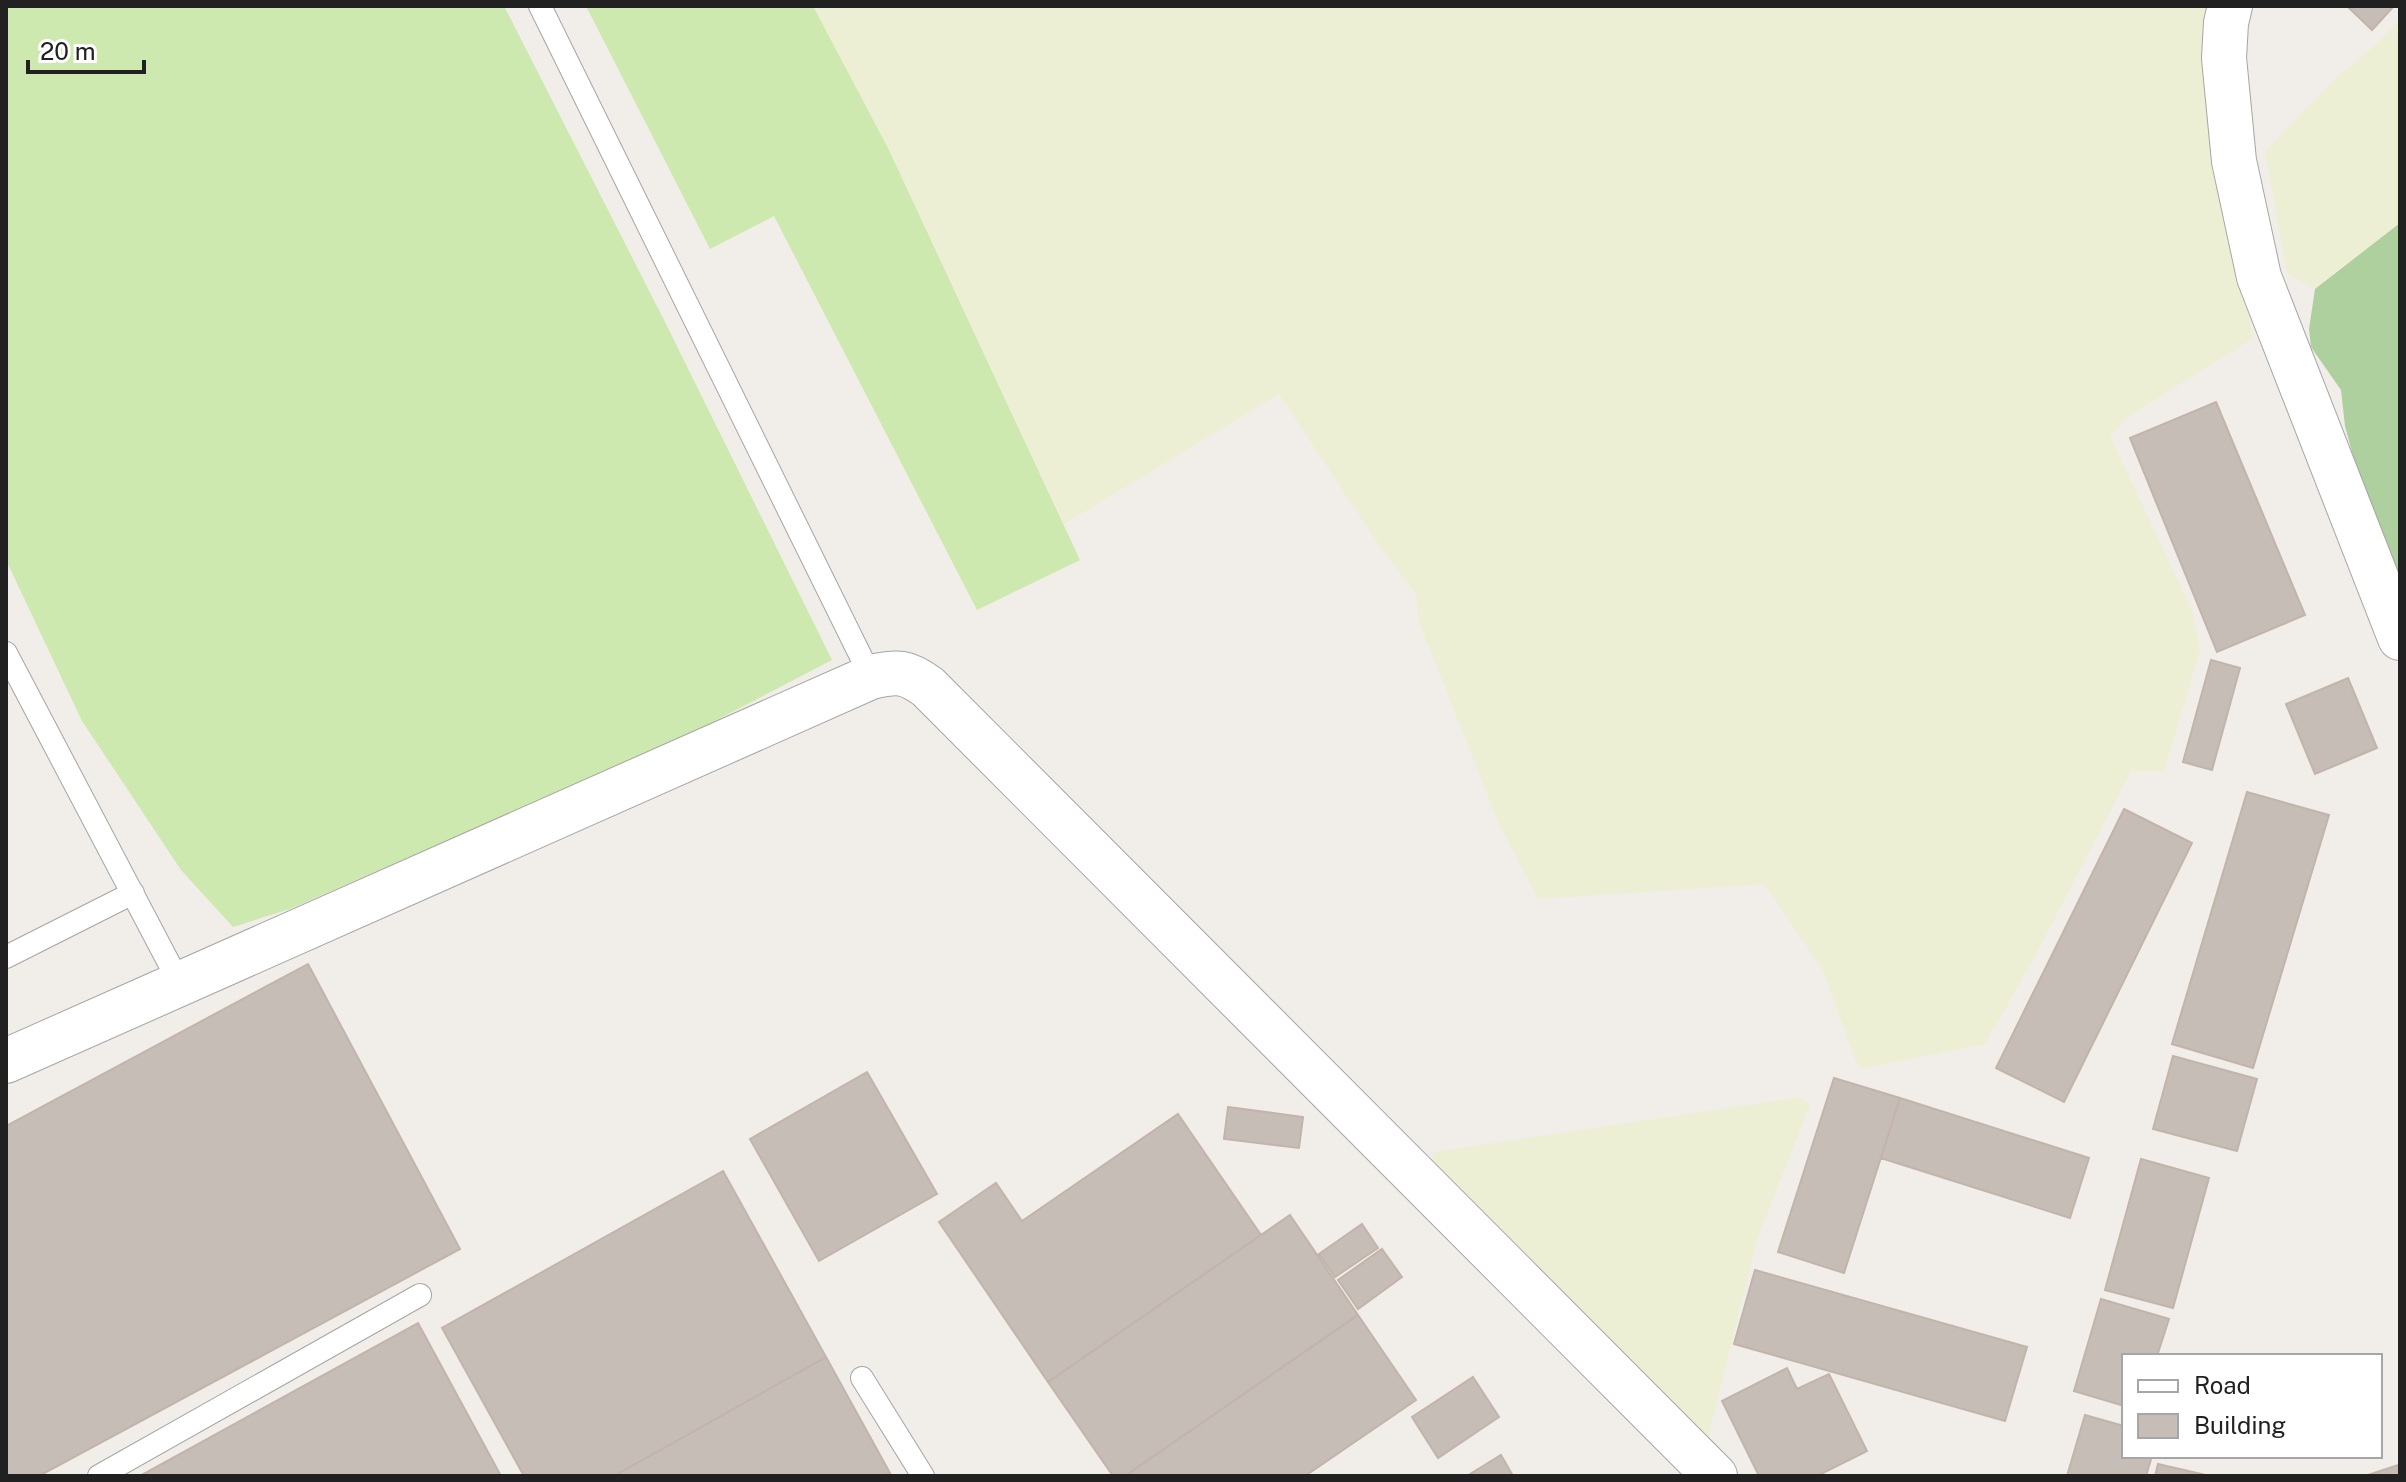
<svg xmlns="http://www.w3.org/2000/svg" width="2406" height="1482" viewBox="0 0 2406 1482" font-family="'Public Sans',sans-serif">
<rect width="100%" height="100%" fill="#f1ede8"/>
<!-- farmland -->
<path fill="#edefd4" d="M 813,6 L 2207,6 L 2252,339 L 2129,416 L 2110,436 L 2192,611 L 2200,650 L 2164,771 L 2131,771 L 2033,960 L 1985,1044 L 1864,1068 L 1856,1063 L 1824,972 L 1764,884 L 1538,899 L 1499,824 L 1418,619 L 1416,594 L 1381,548 L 1279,394 L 1064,524 L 888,148 Z
M 2400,19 L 2400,223 L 2315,289 L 2287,274 L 2265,151 L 2338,76 L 2377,44 Z
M 1801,1097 L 1810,1105 L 1757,1239 L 1708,1438 L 1621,1352 L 1542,1269 L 1521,1264 L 1429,1166 L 1434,1152 Z"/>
<!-- grass -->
<path fill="#cde9af" d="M 6,6 L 504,6 L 663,318 L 832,660 L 686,736 L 290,909 L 233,927 L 181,870 L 82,721 L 6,560 Z
M 586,6 L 813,6 L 888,148 L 1080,560 L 977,610 L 774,216 L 710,249 Z"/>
<!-- forest -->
<path fill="#aecf9e" d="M 2400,223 L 2400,580 L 2382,530 L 2359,478 L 2345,426 L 2341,390 L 2311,347 L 2309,329 L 2315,289 Z"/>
<!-- building -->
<path fill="#c6bdb7" stroke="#c2b4aa" stroke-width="2" d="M 2347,6 L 2394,6 L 2372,30 Z
M 2216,402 L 2305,615 L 2217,652 L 2130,438 Z
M 2211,660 L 2240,668 L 2212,770 L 2183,762 Z
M 2348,678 L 2377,748 L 2315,774 L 2286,704 Z
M 2247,792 L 2329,815 L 2253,1068 L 2172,1044 Z
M 2124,809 L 2192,843 L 2064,1102 L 1996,1068 Z
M 308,964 L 460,1249 L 39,1476 L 6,1476 L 6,1126 Z
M 2173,1056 L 2257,1079 L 2237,1151 L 2153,1129 Z
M 867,1072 L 937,1194 L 819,1261 L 750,1139 Z
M 1834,1078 L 1900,1098 L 1844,1273 L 1778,1252 Z
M 1900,1098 L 2089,1158 L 2070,1218 L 1881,1158 Z
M 1228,1107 L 1303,1117 L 1299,1148 L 1224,1139 Z
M 1178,1114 L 1261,1235 L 1048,1382 L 939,1222 L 996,1183 L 1022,1221 Z
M 2141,1159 L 2209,1178 L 2173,1308 L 2105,1290 Z
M 723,1171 L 826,1357 L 614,1476 L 524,1476 L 442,1328 Z
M 1290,1215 L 1358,1315 L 1125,1476 L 1113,1476 L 1048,1382 Z
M 1362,1224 L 1378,1248 L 1335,1277 L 1319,1254 Z
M 1382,1249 L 1402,1277 L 1358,1309 L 1338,1280 Z
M 1755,1270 L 2027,1347 L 2005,1421 L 1734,1344 Z
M 2101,1299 L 2169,1319 L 2157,1356 L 2124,1356 L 2124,1406 L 2074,1391 Z
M 1358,1315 L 1416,1400 L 1305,1476 L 1125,1476 Z
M 418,1323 L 501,1476 L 140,1476 Z
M 826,1357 L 890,1473 L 884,1476 L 614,1476 Z
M 1787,1368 L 1797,1389 L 1829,1374 L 1867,1451 L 1817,1476 L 1759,1476 L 1722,1401 Z
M 1473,1377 L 1499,1417 L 1438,1458 L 1412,1417 Z
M 2085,1415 L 2124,1426 L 2124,1456 L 2152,1456 L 2146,1476 L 2067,1476 Z
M 1501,1455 L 1513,1476 L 1467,1476 Z
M 2158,1464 L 2210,1476 L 2155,1476 Z
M 2398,1465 L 2400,1476 L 2365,1476 Z"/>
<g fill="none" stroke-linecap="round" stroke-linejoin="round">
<!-- lane casing -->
<g stroke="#a5a5a5" stroke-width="24">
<path id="lane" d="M 540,6 L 871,677
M 6,653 L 180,984
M 6,957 L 133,893
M 862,1378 L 923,1476
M 99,1476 L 420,1295"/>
</g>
<!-- street casing -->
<g stroke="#a5a5a5" stroke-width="46">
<path id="street" d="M 2230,6 L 2226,23 L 2224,58 L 2234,161 L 2259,277 L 2400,638
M 6,1061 L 871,677 C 898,671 906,671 928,687 L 1715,1476"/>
</g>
<!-- lane -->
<use href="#lane" stroke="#fff" stroke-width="22"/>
<!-- street -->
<use href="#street" stroke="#fff" stroke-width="44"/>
</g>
<!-- border -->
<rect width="2406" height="1482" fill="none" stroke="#212121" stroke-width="16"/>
<!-- legend -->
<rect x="2122" y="1354" width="260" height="104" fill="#ffffff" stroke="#a6a6a6" stroke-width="2"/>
<rect x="2138" y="1380" width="40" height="12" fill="#ffffff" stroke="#a6a6a6" stroke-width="2"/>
<text x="2194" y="1394" font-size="24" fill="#212121">Road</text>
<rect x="2138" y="1414" width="40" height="24" fill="#c6bdb7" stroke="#a6a6a6" stroke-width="2"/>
<text x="2194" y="1434" font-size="24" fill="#212121">Building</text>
<!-- scale -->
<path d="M28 60v12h116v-12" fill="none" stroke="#212121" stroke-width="4"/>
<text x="40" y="60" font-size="24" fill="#212121" stroke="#ffffff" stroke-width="6" paint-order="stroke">20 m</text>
</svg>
